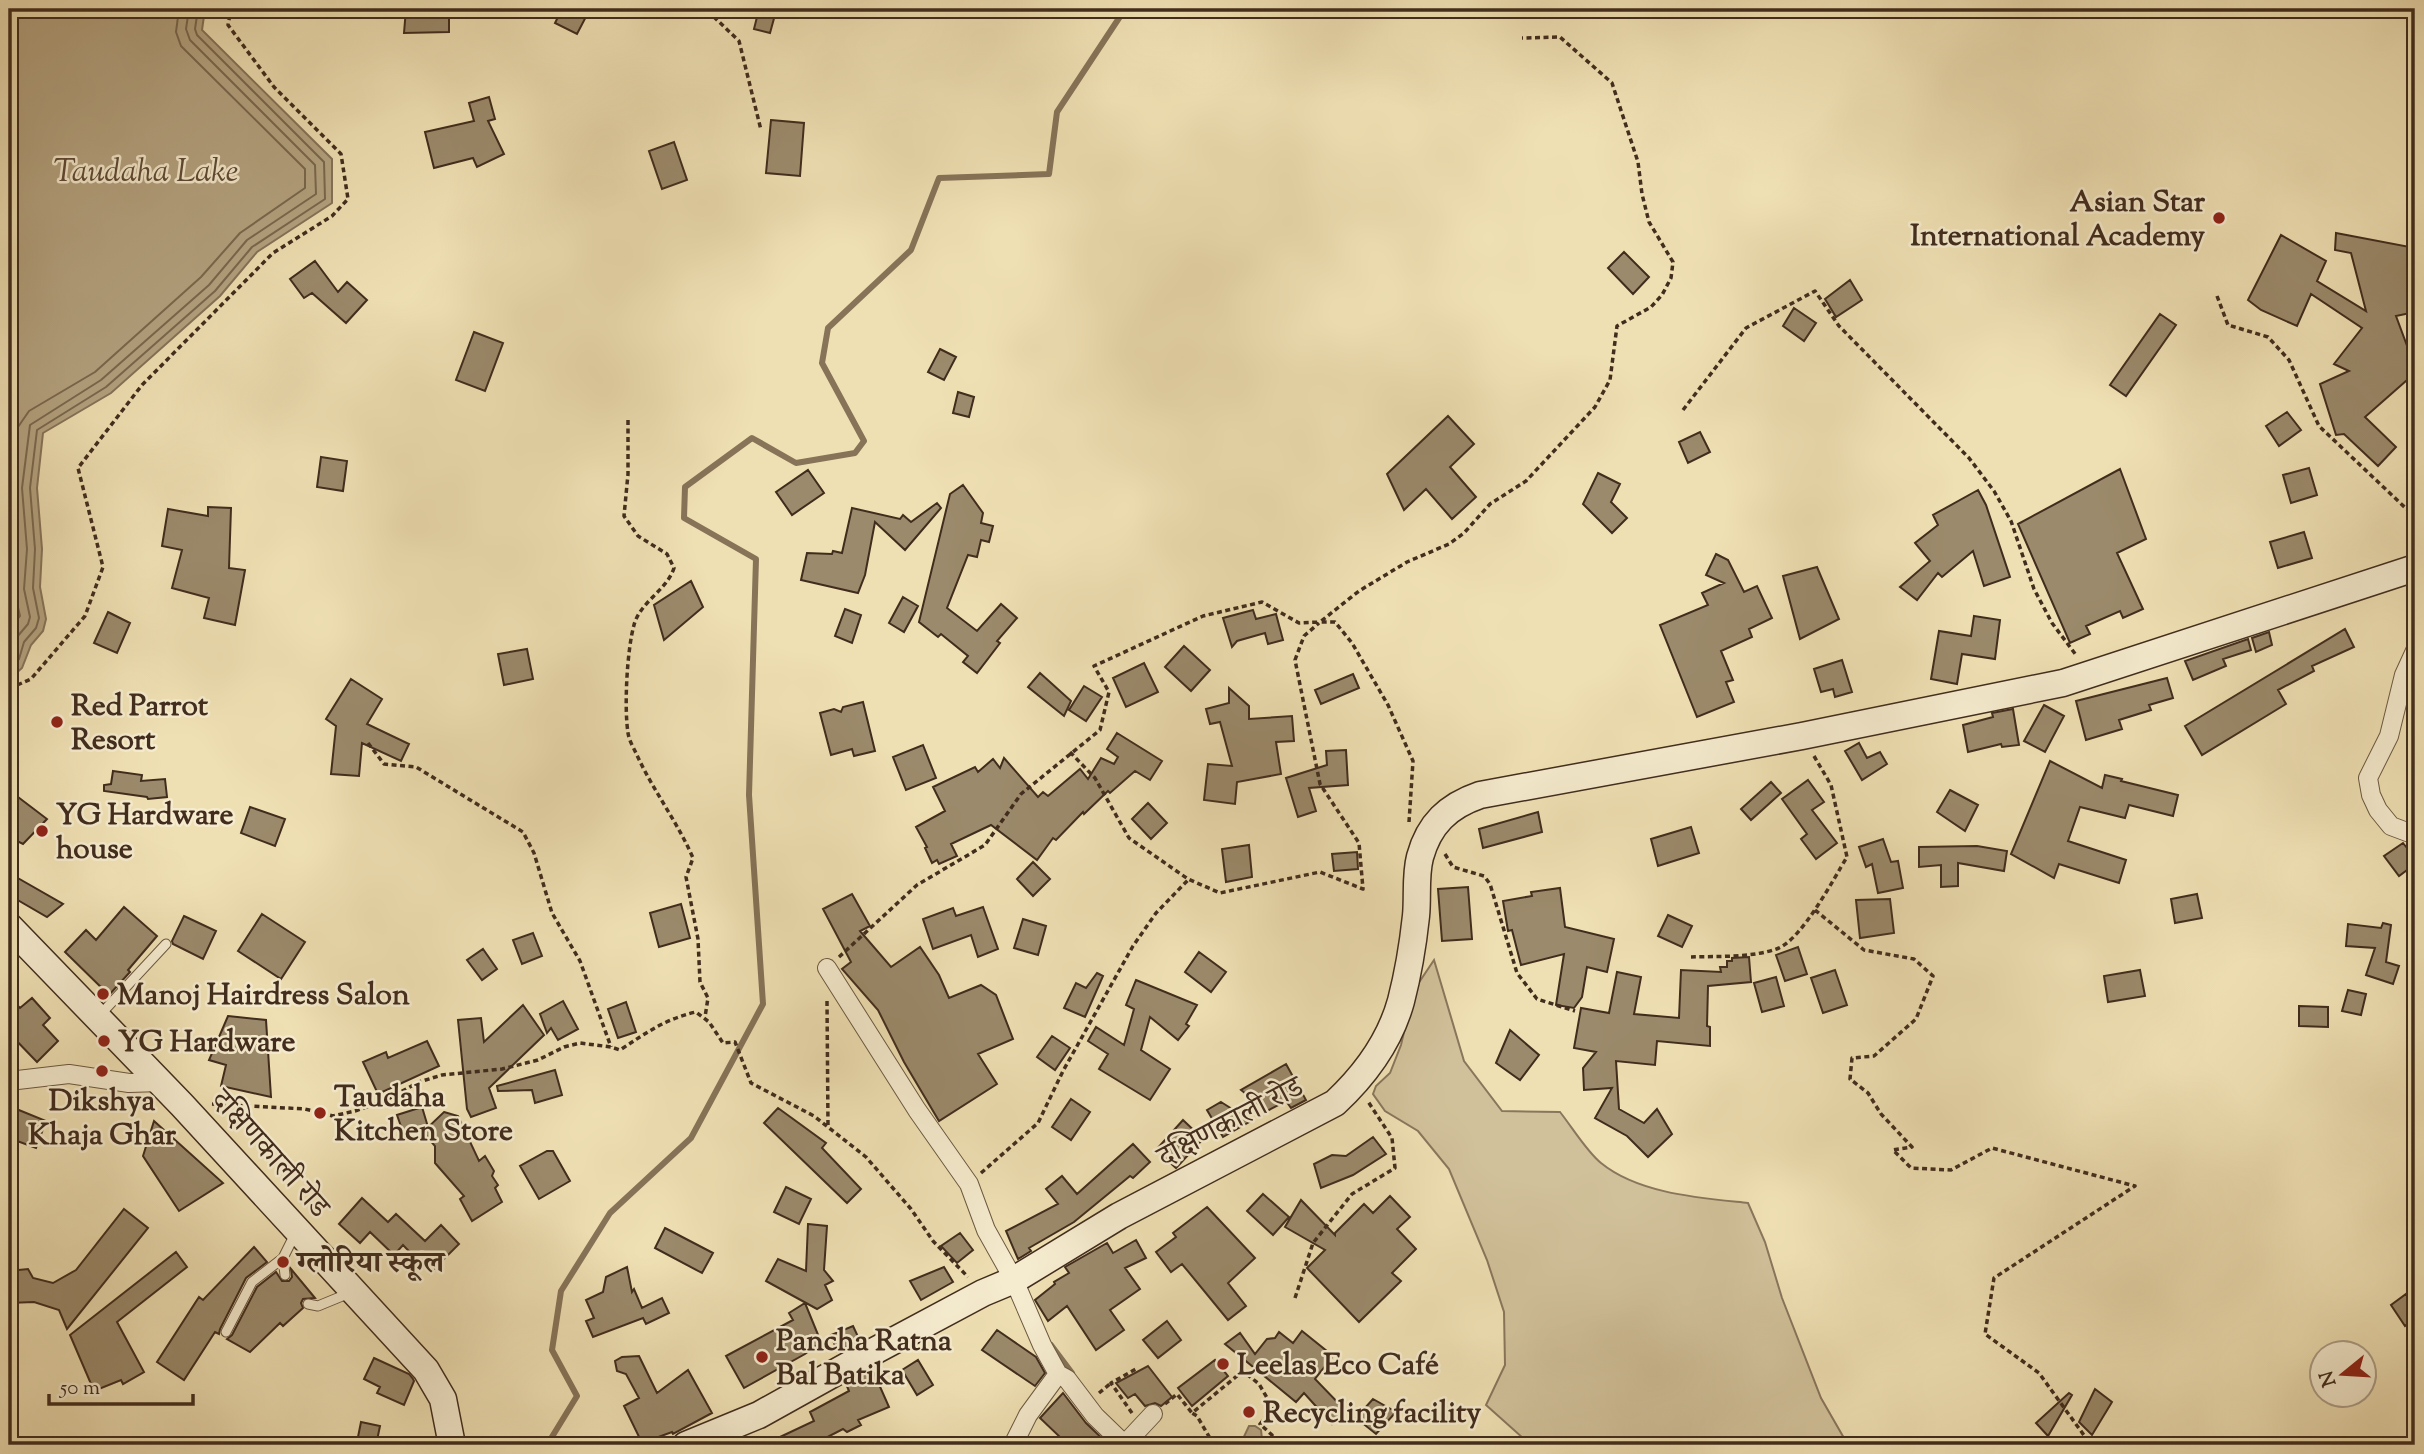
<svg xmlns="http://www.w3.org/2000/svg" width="2424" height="1454" viewBox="0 0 2424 1454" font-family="'Sorts Mill Goudy','Noto Serif Devanagari',serif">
<rect width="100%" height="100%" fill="#efe0b3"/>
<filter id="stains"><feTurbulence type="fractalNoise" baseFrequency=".00286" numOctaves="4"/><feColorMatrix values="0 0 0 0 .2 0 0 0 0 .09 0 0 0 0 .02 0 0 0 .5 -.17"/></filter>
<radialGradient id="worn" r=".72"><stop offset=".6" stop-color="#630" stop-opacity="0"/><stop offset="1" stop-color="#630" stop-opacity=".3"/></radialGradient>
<!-- green -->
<path fill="#d1c19a" stroke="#89765c" stroke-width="2" d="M 1434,960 L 1464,1061 L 1502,1111 L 1560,1112 C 1572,1127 1587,1152 1601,1163 C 1639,1194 1701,1198 1748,1203 L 1765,1242 L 1782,1298 L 1821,1398 L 1848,1445 L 1526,1445 L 1523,1438 L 1486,1405 L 1505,1365 L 1504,1312 L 1487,1260 L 1449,1169 L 1418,1131 L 1385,1111 L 1373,1094 L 1376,1086 L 1390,1073 L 1401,1045 L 1414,990 Z"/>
<!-- water -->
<path fill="#b4a380" stroke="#867358" stroke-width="2" d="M 9,9 L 205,9 L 202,30 L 332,159 L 332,203 L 257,252 L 220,296 L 111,393 L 43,433 L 37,488 L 42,549 L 40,587 L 46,619 L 43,631 L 31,645 L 22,668 L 13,676 L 9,677 Z
M 1249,1426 L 1255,1426 L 1261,1430 L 1262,1439 L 1258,1445 L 1240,1445 Z"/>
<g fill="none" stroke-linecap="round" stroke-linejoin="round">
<!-- shore -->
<path stroke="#7a684e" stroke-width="2" d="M 9,630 L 20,616 L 14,590 L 16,549 L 11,485 L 18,427 L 29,411 L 95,372 L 201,277 L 240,233 L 305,188 L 305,169 L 181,46 L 176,32 L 179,9
M 9,659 L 17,637 L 28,624 L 30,617 L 24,589 L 27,549 L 22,488 L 30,425 L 101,380 L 209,285 L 247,240 L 316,194 L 315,165 L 190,40 L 186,29 L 189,9
M 9,670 L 19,659 L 24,642 L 36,628 L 39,618 L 33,588 L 35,549 L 30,488 L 37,430 L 106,387 L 215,291 L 252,247 L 325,199 L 324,162 L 197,35 L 195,29 L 198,9"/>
<!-- stream -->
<path stroke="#867358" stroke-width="6" d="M 1051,1345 L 1072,1373
M 1141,1442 L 1148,1445
M 547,1445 L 577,1396 L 552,1350 L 561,1291 L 610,1213 L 691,1138 L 763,1004 L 749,795 L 756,559 L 684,518 L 685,487 L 752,438 L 796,463 L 855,453 L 864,441 L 822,363 L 828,328 L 911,250 L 939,178 L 1049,174 L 1057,112 L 1125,9"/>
</g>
<!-- building -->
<path fill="#9b8a6b" stroke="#412c1d" stroke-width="2" d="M 406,9 L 449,9 L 449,32 L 404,33 Z
M 562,9 L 590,9 L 577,34 L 555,23 Z
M 759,9 L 776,11 L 770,33 L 754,29 Z
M 489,97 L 495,119 L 488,121 L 504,154 L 477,167 L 473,158 L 434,168 L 425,132 L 474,121 L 469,103 Z
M 771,120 L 804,123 L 800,176 L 766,173 Z
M 674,142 L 687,180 L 662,189 L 649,151 Z
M 2336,233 L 2415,248 L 2415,312 L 2396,316 L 2409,351 L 2415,358 L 2415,373 L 2365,417 L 2396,447 L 2378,466 L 2344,434 L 2336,435 L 2320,384 L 2349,371 L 2334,364 L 2362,328 L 2311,294 L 2297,326 L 2261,310 L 2248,300 L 2281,235 L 2326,261 L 2317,281 L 2366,311 L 2351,253 L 2335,250 Z
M 1624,252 L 1649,277 L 1633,294 L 1608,268 Z
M 315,261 L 338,292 L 347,282 L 367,300 L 346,323 L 312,293 L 304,298 L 290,279 Z
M 1850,280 L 1862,300 L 1836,317 L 1825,299 Z
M 1794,308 L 1816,323 L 1804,341 L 1783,326 Z
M 2160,314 L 2176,325 L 2126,396 L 2110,385 Z
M 474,332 L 503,343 L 485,391 L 456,380 Z
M 940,349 L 956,357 L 944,380 L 928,372 Z
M 958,392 L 974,397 L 969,417 L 953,413 Z
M 2287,412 L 2301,430 L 2279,446 L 2266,426 Z
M 1448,416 L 1474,444 L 1450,467 L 1476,497 L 1452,519 L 1426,489 L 1404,510 L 1387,474 Z
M 1700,432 L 1710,452 L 1688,463 L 1679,442 Z
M 321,457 L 347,461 L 343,491 L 317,487 Z
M 2309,468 L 2317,495 L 2291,503 L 2283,475 Z
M 2120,469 L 2146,539 L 2117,553 L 2143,609 L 2123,618 L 2120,611 L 2086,626 L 2090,634 L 2070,643 L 2018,524 Z
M 808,470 L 824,493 L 792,515 L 776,492 Z
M 1598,473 L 1620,484 L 1611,502 L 1627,518 L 1612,533 L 1583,504 Z
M 963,485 L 983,513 L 981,523 L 993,526 L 989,542 L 981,540 L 977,557 L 968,555 L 947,608 L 977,631 L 1001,604 L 1017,618 L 997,641 L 1000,643 L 977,673 L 963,662 L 968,656 L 941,634 L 938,637 L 919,622 L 950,494 Z
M 1978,490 L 1986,505 L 2010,577 L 1984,586 L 1973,551 L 1942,577 L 1938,573 L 1917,600 L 1900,587 L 1930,561 L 1915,543 L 1938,525 L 1933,515 Z
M 937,503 L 941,508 L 905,550 L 875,522 L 865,575 L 858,593 L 801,580 L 807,553 L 832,554 L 833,551 L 842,553 L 852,508 L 900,519 L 903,515 L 911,522 Z
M 208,507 L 231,508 L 229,568 L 245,570 L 235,625 L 204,618 L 209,598 L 172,588 L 182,550 L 162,546 L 168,509 L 208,516 Z
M 2304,532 L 2312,558 L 2278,568 L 2270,542 Z
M 1716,554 L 1728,560 L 1744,592 L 1757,586 L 1772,618 L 1749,629 L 1752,637 L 1721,651 L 1733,680 L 1726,682 L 1734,702 L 1697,717 L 1660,625 L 1708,605 L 1702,593 L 1724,583 L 1706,575 Z
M 1817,567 L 1839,619 L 1800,639 L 1783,576 Z
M 691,581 L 703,607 L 664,640 L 654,605 Z
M 903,597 L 918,606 L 904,632 L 889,623 Z
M 845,609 L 861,615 L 852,643 L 835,636 Z
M 1253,610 L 1256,619 L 1276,614 L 1283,640 L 1268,644 L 1265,633 L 1237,641 L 1232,647 L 1223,618 Z
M 108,612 L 130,623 L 117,653 L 94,643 Z
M 1974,616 L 2000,620 L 1995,659 L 1962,654 L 1957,684 L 1931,679 L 1939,631 L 1971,636 Z
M 2345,629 L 2354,647 L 2312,666 L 2314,671 L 2278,690 L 2286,704 L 2202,755 L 2185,726 Z
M 2269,632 L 2272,645 L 2256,652 L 2252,638 Z
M 2248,639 L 2251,650 L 2223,659 L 2226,666 L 2193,680 L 2185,661 Z
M 1184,646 L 1210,670 L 1191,691 L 1165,667 Z
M 527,649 L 533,679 L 504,685 L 498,654 Z
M 1842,660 L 1852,692 L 1835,697 L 1833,689 L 1821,692 L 1814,669 Z
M 1144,663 L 1158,692 L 1126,707 L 1113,678 Z
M 1040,673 L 1071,701 L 1064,716 L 1028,687 Z
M 1353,674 L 1359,688 L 1321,704 L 1315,690 Z
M 2167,678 L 2173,698 L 2149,705 L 2151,710 L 2119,720 L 2122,729 L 2086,740 L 2076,701 Z
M 351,679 L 382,699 L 367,724 L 409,744 L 401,761 L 362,743 L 359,776 L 331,774 L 336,726 L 326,719 Z
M 1084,686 L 1102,697 L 1086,721 L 1069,710 Z
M 1229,688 L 1249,706 L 1249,719 L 1292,716 L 1294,741 L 1276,742 L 1281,774 L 1237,782 L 1235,804 L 1204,800 L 1208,764 L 1232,766 L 1220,722 L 1210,724 L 1206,709 L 1229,703 Z
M 863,702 L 875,751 L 854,756 L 852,749 L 831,755 L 820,713 L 834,709 L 841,712 L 843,707 Z
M 2044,705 L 2064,716 L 2045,752 L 2024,741 Z
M 2013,709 L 2019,745 L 2002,747 L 2001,744 L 1968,752 L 1963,725 L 1993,717 L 1992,713 Z
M 1117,733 L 1162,761 L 1150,780 L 1135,771 L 1110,793 L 1108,791 L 1084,814 L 1083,812 L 1056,840 L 1053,838 L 1037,860 L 991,825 L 951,844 L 957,856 L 939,864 L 937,860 L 932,863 L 925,848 L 927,847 L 916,827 L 945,811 L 933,787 L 975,767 L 978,772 L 993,759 L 1000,768 L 1004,758 L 1038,797 L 1043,792 L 1048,796 L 1080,769 L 1088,779 L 1101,758 L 1114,764 L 1118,757 L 1107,749 Z
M 1859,743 L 1867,758 L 1880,752 L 1887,764 L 1862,780 L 1845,751 Z
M 923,745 L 936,778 L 906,790 L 893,757 Z
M 1346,750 L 1348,785 L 1309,788 L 1316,811 L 1298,817 L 1286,778 L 1327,765 L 1326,751 Z
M 2050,761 L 2102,788 L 2105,775 L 2122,779 L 2121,781 L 2178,795 L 2173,816 L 2129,805 L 2125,818 L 2080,807 L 2068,841 L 2126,860 L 2119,883 L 2059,864 L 2054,878 L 2011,854 Z
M 113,771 L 142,775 L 141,781 L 165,779 L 167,797 L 148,799 L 147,797 L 104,791 L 104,785 L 111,784 Z
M 1808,780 L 1824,802 L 1812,810 L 1837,843 L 1816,859 L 1801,839 L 1807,834 L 1782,799 Z
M 1771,782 L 1781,793 L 1751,820 L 1741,809 Z
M 1950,790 L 1978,805 L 1965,831 L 1937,812 Z
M 18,797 L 47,819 L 23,844 L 9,837 L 9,816 Z
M 1148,803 L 1167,823 L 1151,839 L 1132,819 Z
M 250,807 L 285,819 L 275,846 L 241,833 Z
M 1538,812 L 1542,832 L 1483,848 L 1479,829 Z
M 1691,827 L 1699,853 L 1658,866 L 1651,839 Z
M 1883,839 L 1891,862 L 1898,861 L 1903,888 L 1878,893 L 1872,864 L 1866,867 L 1859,847 Z
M 2403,843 L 2415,858 L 2415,864 L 2399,876 L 2384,856 Z
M 1249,845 L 1252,877 L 1226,882 L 1222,849 Z
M 1977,846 L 2007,851 L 2004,871 L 1958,863 L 1958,886 L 1941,887 L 1941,865 L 1919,867 L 1919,847 Z
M 1357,852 L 1358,869 L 1334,871 L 1332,854 Z
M 1033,862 L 1050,879 L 1033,896 L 1017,879 Z
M 9,873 L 63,904 L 47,917 L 9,895 Z
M 1468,887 L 1472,939 L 1442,941 L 1438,889 Z
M 1560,888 L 1565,927 L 1614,939 L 1607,972 L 1587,967 L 1582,997 L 1574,1008 L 1556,1005 L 1564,954 L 1521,965 L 1512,930 L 1508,931 L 1503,901 L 1532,896 L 1531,892 Z
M 852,894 L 870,926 L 860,931 L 891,967 L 920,947 L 939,975 L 949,998 L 981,985 L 996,995 L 1013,1039 L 978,1054 L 997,1084 L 939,1121 L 904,1062 L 878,1010 L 842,969 L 851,962 L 823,909 Z
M 2197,894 L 2202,918 L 2175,923 L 2171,899 Z
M 1890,899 L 1894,933 L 1860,938 L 1856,900 Z
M 681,904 L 690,938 L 659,947 L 650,913 Z
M 124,907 L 157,936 L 128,970 L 130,972 L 109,995 L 65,952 L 86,930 L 96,940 Z
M 983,907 L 998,949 L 978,957 L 971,935 L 933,949 L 923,919 L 953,908 L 956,916 Z
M 262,914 L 305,942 L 281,979 L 238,951 Z
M 1668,915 L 1692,926 L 1682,947 L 1658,936 Z
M 184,916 L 216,931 L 203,959 L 173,944 L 172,941 Z
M 1023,919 L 1046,926 L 1038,955 L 1014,948 Z
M 2383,923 L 2391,925 L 2386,962 L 2399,966 L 2393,984 L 2366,975 L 2375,948 L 2346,946 L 2348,924 L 2381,928 Z
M 533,933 L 542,956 L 522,964 L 513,940 Z
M 1798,947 L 1807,974 L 1785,981 L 1776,955 Z
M 483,949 L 497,969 L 482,980 L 467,960 Z
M 1199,952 L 1226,972 L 1211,992 L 1185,972 Z
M 1749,957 L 1751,982 L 1708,986 L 1707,1026 L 1710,1027 L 1710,1046 L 1657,1041 L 1655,1065 L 1616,1061 L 1619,1109 L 1644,1123 L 1657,1109 L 1672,1134 L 1648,1157 L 1627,1136 L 1595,1118 L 1612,1088 L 1584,1090 L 1583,1068 L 1596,1052 L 1574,1048 L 1581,1008 L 1609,1013 L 1617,972 L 1641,977 L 1634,1014 L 1679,1018 L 1681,970 L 1721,972 L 1720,967 L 1727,967 L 1727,961 L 1732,961 L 1732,958 Z
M 1835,970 L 1847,1005 L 1823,1013 L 1811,978 Z
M 2140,970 L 2145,996 L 2108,1002 L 2104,976 Z
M 1097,973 L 1103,976 L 1085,1017 L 1064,1008 L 1076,983 L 1086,988 Z
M 1776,977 L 1784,1006 L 1762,1012 L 1754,983 Z
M 1136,980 L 1197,1005 L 1186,1024 L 1189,1026 L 1178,1040 L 1150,1017 L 1141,1050 L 1170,1069 L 1150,1100 L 1099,1069 L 1108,1054 L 1088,1041 L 1096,1027 L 1124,1045 L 1134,1009 L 1126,1005 Z
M 2348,990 L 2366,994 L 2361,1015 L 2342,1011 Z
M 9,997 L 20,1008 L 32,998 L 50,1018 L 43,1025 L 58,1041 L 37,1062 L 9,1033 Z
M 563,1001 L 578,1029 L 558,1040 L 551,1028 L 547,1033 L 540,1014 Z
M 626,1002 L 636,1032 L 618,1038 L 608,1009 Z
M 523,1005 L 544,1035 L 489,1088 L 496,1108 L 471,1117 L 467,1109 L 458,1020 L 481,1018 L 484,1042 Z
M 2299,1006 L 2328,1007 L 2328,1027 L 2299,1026 Z
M 228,1016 L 266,1020 L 271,1097 L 221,1086 L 226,1065 L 209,1060 Z
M 1510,1030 L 1539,1055 L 1520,1080 L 1496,1063 Z
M 1052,1036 L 1070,1048 L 1055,1070 L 1037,1057 Z
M 427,1041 L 439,1066 L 378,1094 L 363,1062 L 386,1052 L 388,1058 Z
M 1286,1064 L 1306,1100 L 1291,1108 L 1286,1101 L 1267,1111 L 1241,1090 Z
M 555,1070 L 562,1095 L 535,1103 L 532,1090 L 498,1091 L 497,1086 Z
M 1071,1099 L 1090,1112 L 1071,1140 L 1052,1127 Z
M 1221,1102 L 1251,1121 L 1223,1137 L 1207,1110 Z
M 9,1106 L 46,1121 L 36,1148 L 9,1138 Z
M 422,1107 L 428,1127 L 404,1135 L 397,1115 Z
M 778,1108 L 826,1143 L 822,1148 L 861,1189 L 847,1203 L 764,1123 Z
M 444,1112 L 458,1116 L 479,1161 L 485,1156 L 494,1171 L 492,1176 L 498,1185 L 495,1188 L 502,1202 L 472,1221 L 460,1199 L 464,1196 L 435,1163 L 435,1146 L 423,1132 Z
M 1183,1120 L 1203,1139 L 1176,1168 L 1156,1150 Z
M 154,1121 L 223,1183 L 179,1211 L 143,1156 Z
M 1373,1137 L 1386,1154 L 1353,1175 L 1321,1188 L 1314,1164 L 1332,1155 L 1346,1156 Z
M 1133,1144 L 1150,1162 L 1133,1178 L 1130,1176 L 1074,1222 L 1029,1248 L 1031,1251 L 1018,1259 L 1006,1231 L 1058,1204 L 1046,1189 L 1062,1176 L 1077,1194 Z
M 547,1151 L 553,1151 L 570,1181 L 539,1199 L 520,1166 Z
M 786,1187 L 811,1199 L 799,1224 L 774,1212 Z
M 1263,1194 L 1289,1217 L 1273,1235 L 1247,1211 Z
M 1390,1196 L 1410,1217 L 1397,1229 L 1416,1249 L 1392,1273 L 1401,1281 L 1359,1322 L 1307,1268 L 1325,1250 L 1285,1227 L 1301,1200 L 1335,1235 L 1335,1233 L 1364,1204 L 1373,1213 Z
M 362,1198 L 388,1222 L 396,1214 L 425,1241 L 441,1225 L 459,1244 L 430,1273 L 403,1245 L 394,1255 L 370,1232 L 360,1243 L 339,1224 Z
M 1207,1207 L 1255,1258 L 1228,1283 L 1246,1306 L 1228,1320 L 1182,1264 L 1171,1272 L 1156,1252 L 1176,1237 L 1173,1233 Z
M 124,1209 L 148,1228 L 67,1329 L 59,1310 L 34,1302 L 9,1303 L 11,1287 L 9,1287 L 9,1271 L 28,1269 L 33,1278 L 53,1283 L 76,1270 Z
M 808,1224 L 827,1226 L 824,1270 L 833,1281 L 825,1285 L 832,1300 L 817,1309 L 766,1281 L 778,1259 L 806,1271 Z
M 665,1228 L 713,1253 L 702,1273 L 655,1248 Z
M 960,1233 L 973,1250 L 957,1263 L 941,1246 Z
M 1136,1240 L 1146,1258 L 1125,1268 L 1140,1289 L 1110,1310 L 1124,1330 L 1096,1350 L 1067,1306 L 1048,1321 L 1035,1300 L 1055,1284 L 1054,1282 L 1069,1273 L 1065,1267 L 1107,1243 L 1113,1253 Z
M 254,1247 L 267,1262 L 246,1278 L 220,1329 L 219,1334 L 215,1332 L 184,1380 L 157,1362 L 199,1297 L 203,1300 Z
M 176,1252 L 187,1267 L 117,1322 L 144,1372 L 123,1384 L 121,1380 L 94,1391 L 70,1335 Z
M 627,1267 L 632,1292 L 634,1289 L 642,1308 L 662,1298 L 669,1313 L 646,1324 L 643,1318 L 593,1337 L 586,1321 L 594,1318 L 586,1300 L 603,1292 L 606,1277 Z
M 944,1267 L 953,1282 L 921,1300 L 910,1281 Z
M 291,1269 L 315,1298 L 303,1299 L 301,1303 L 303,1308 L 283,1326 L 280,1323 L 250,1352 L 227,1339 L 232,1335 L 257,1287 L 276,1272 L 282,1281 L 289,1281 L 292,1277 Z
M 2406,1294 L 2415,1308 L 2415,1318 L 2405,1326 L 2391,1305 Z
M 805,1303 L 821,1342 L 805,1354 L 744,1388 L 726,1356 L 793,1320 L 789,1313 Z
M 1167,1321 L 1181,1340 L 1158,1358 L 1143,1340 Z
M 853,1326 L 860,1341 L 837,1351 L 831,1335 Z
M 997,1330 L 1036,1357 L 1045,1373 L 1035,1386 L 982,1350 Z
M 1302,1331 L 1333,1356 L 1315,1379 L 1346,1411 L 1332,1424 L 1304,1393 L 1296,1402 L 1225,1344 L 1240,1333 L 1255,1354 L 1267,1339 L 1275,1338 L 1279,1332 L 1293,1343 Z
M 639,1356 L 657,1393 L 688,1370 L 712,1413 L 673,1434 L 672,1432 L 642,1443 L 624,1406 L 639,1398 L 626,1374 L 617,1371 L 615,1361 L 622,1357 Z
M 374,1358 L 409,1374 L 413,1379 L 414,1381 L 404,1405 L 377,1393 L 380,1387 L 364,1379 Z
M 918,1360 L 933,1385 L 917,1395 L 902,1370 Z
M 1215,1360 L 1228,1376 L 1192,1406 L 1178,1388 Z
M 1148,1366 L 1172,1397 L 1161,1406 L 1155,1403 L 1145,1406 L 1135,1394 L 1128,1398 L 1116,1383 Z
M 868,1373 L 874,1373 L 889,1407 L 858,1420 L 861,1425 L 847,1432 L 843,1429 L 812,1445 L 763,1445 L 814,1421 L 810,1412 L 849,1391 L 846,1384 Z
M 2095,1389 L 2112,1402 L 2092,1435 L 2079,1422 Z
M 1063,1393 L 1086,1423 L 1109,1445 L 1055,1445 L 1061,1438 L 1040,1418 Z
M 2069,1393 L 2072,1395 L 2048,1436 L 2036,1423 Z
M 1373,1399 L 1396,1412 L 1376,1434 L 1356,1418 Z
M 361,1422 L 380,1426 L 376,1445 L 357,1442 Z"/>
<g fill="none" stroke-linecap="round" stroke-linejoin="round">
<!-- service casing -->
<g stroke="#6c5942" stroke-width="11">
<path id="service" d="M 99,1016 L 166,944
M 285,1275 L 283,1258 L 296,1232
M 308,1304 L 318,1306 L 352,1292
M 226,1332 L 252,1282 L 283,1258"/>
</g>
<!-- minor casing -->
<g stroke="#6c5942" stroke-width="20">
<path id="minor" d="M 2415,651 L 2404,675 L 2389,736 L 2368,778 L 2371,795 L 2378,810 L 2391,826 L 2415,835
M 827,968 L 917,1110 L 969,1184 L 986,1230 L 1014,1280 L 1042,1345 L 1058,1374 L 1028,1415 L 1013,1445
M 9,1081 L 69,1074 L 129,1083 L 161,1082
M 1058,1374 L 1067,1379 L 1095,1416 L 1125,1445
M 1124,1445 L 1153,1414"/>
</g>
<!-- secondary casing -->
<g stroke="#412c1d" stroke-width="29">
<path id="secondary" d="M 9,926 L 182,1105 L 426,1370 L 443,1399 L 452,1445
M 686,1445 L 759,1415 L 865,1356 L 983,1293 L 1014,1280 L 1119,1216 L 1335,1103 C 1365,1075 1390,1041 1401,1001 C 1408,974 1413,944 1416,916 C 1418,897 1415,876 1420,857 C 1429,824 1448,806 1480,795 L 1802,736 L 2063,683 L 2415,568"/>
</g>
<!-- path -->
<path stroke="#412c1d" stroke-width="3.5" stroke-dasharray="5 3.5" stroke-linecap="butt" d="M 710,9 L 714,17 L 739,41 L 761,130
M 2217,296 L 2228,325 L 2268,337 L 2289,360 L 2319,426 L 2415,517
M 1683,410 L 1746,328 L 1815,291 L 1839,326 L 1969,458 L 1994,491 L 2011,521 L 2034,589 L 2052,623 L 2076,655
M 628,420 L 628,474 L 624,516 L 638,536 L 667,554 L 674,568 C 667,590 640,602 634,625 C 627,650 624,707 628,733 C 629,740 633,747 636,753 C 652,789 677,821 693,858 L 686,877 L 698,939 L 700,982 L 708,998 L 705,1017
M 9,686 L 15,686 L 31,679 L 85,616 L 103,567 L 78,468 L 142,385 L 273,253 L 332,216 L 348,199 L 341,154 L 274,87 L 228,25 L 231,9
M 368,743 L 384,764 L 416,767 L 523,832 L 534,853 L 552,913 L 580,961 L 611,1047
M 1070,752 L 1095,778 L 1129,838 L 1188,879 L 1220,893 L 1320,872 L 1363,889 L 1359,843 L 1320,784 L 1295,660 L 1304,636 L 1319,623
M 1409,822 L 1413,761 L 1388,705 L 1352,643 L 1335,622 L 1320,622 L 1359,591 L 1407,562 L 1449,544 L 1464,533 L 1490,504 L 1526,481 L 1595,407 L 1610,380 L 1617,326 L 1651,307 L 1662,295 L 1671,278 L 1673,262 L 1649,222 L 1642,194 L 1638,162 L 1612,83 L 1560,37 L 1522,38
M 1445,854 L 1453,867 L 1484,876 L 1490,884 L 1517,973 L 1537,999 L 1575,1011
M 1815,910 L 1864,950 L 1914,959 L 1933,976 L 1916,1019 L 1874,1056 L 1852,1058 L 1850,1079 L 1868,1093 L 1881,1114 L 1912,1147 L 1893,1150 L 1911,1168 L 1951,1170 L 1992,1148 L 2135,1186 L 1994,1278 L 1985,1334 L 2039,1373 L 2091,1445
M 839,957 L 917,885 L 985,845 L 1021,794 L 1100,730 L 1109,692 L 1094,666 L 1203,616 L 1262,602 L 1299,623 L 1320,622
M 1691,957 C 1719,956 1753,958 1779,948 C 1803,937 1833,880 1847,857 L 1831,785 L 1814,756
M 827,1001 L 828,1126
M 212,1104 L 305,1109 L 333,1116 L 355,1111 L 386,1100 L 419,1082 L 442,1075 L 502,1069 L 538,1060 L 564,1047 L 580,1043 L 611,1047 L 620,1050 C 646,1033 665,1019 696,1012 L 709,1022 L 723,1043 L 735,1042 L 751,1083 L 814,1116 L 866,1157 L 911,1209 L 933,1241 L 968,1277
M 981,1173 L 1038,1123 L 1063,1071 L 1133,946 L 1156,913 L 1188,880
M 1295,1298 L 1313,1243 L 1352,1194 L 1395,1168 L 1392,1138 L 1367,1100
M 1099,1393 L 1111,1383
M 1165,1404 L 1177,1394 L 1192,1413
M 1132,1413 L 1111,1383 L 1136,1369
M 1214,1445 L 1197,1416 L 1192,1413 L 1243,1371 L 1259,1384 L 1273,1408 L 1260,1424 L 1272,1435 L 1264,1445"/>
<!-- service -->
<use href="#service" stroke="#f5ebce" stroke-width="9"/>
<!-- minor -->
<use href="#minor" stroke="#f5ebce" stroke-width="18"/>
<!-- secondary -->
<use href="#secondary" stroke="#f5ebce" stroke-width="26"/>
</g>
<!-- markers -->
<g fill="#8f2418" stroke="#f5ebce" stroke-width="2.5">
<circle cx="2219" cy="218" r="7"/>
<circle cx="57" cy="722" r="7"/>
<circle cx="42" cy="831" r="7"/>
<circle cx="103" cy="994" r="7"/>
<circle cx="104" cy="1041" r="7"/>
<circle cx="102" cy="1071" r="7"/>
<circle cx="320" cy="1113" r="7"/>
<circle cx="283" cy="1262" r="7"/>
<circle cx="762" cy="1357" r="7"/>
<circle cx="1223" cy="1364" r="7"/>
<circle cx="1249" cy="1412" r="7"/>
</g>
<g text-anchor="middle" stroke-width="5" stroke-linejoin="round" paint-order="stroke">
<!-- poi labels -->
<g font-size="30" font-weight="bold" fill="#412c1d" stroke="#f5ebce" text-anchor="start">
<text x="2205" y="211" text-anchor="end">Asian Star<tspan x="2205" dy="34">International Academy</tspan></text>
<text x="71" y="715">Red Parrot<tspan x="71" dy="34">Resort</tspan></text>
<text x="56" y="824">YG Hardware<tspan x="56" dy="34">house</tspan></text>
<text x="117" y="1004">Manoj Hairdress Salon</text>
<text x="118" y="1051">YG Hardware</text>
<text x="334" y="1106">Taudaha<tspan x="334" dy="34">Kitchen Store</tspan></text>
<text x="102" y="1110" text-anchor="middle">Dikshya<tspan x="102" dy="34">Khaja Ghar</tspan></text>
<text x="297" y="1272">ग्लोरिया स्कूल</text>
<text x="776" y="1350">Pancha Ratna<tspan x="776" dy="34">Bal Batika</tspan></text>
<text x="1237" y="1374">Leelas Eco Café</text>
<text x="1263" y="1422">Recycling facility</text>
</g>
<!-- street labels -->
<g font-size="30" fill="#412c1d" stroke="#f5ebce">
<text transform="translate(1230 1121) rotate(-28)" y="10">दक्षिणकाली रोड</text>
<text transform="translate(271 1153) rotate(48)" y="10">दक्षिणकाली रोड</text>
</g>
<!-- water labels -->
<g font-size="32" font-style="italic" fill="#5e4a36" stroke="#f5ebce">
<text x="146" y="181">Taudaha Lake</text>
</g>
</g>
<!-- margin -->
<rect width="2424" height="1454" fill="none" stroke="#efe0b3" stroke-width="35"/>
<rect x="10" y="10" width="2403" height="1433" fill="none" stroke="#412c1d" stroke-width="3.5"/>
<rect x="18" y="18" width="2389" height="1419" fill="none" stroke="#412c1d" stroke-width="2"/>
<!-- north arrow -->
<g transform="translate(2343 1374) rotate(252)"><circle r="33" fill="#f5ebce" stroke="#ad9f87" stroke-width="2"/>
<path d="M0-5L12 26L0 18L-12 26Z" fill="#8f2418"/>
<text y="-10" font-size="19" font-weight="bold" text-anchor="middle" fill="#412c1d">N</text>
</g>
<!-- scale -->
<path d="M49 1394v10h144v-10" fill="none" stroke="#412c1d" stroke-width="3.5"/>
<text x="60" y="1394" font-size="21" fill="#412c1d" stroke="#f5ebce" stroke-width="5" paint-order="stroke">50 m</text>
<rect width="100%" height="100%" filter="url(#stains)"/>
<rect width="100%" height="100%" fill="url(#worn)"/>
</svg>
